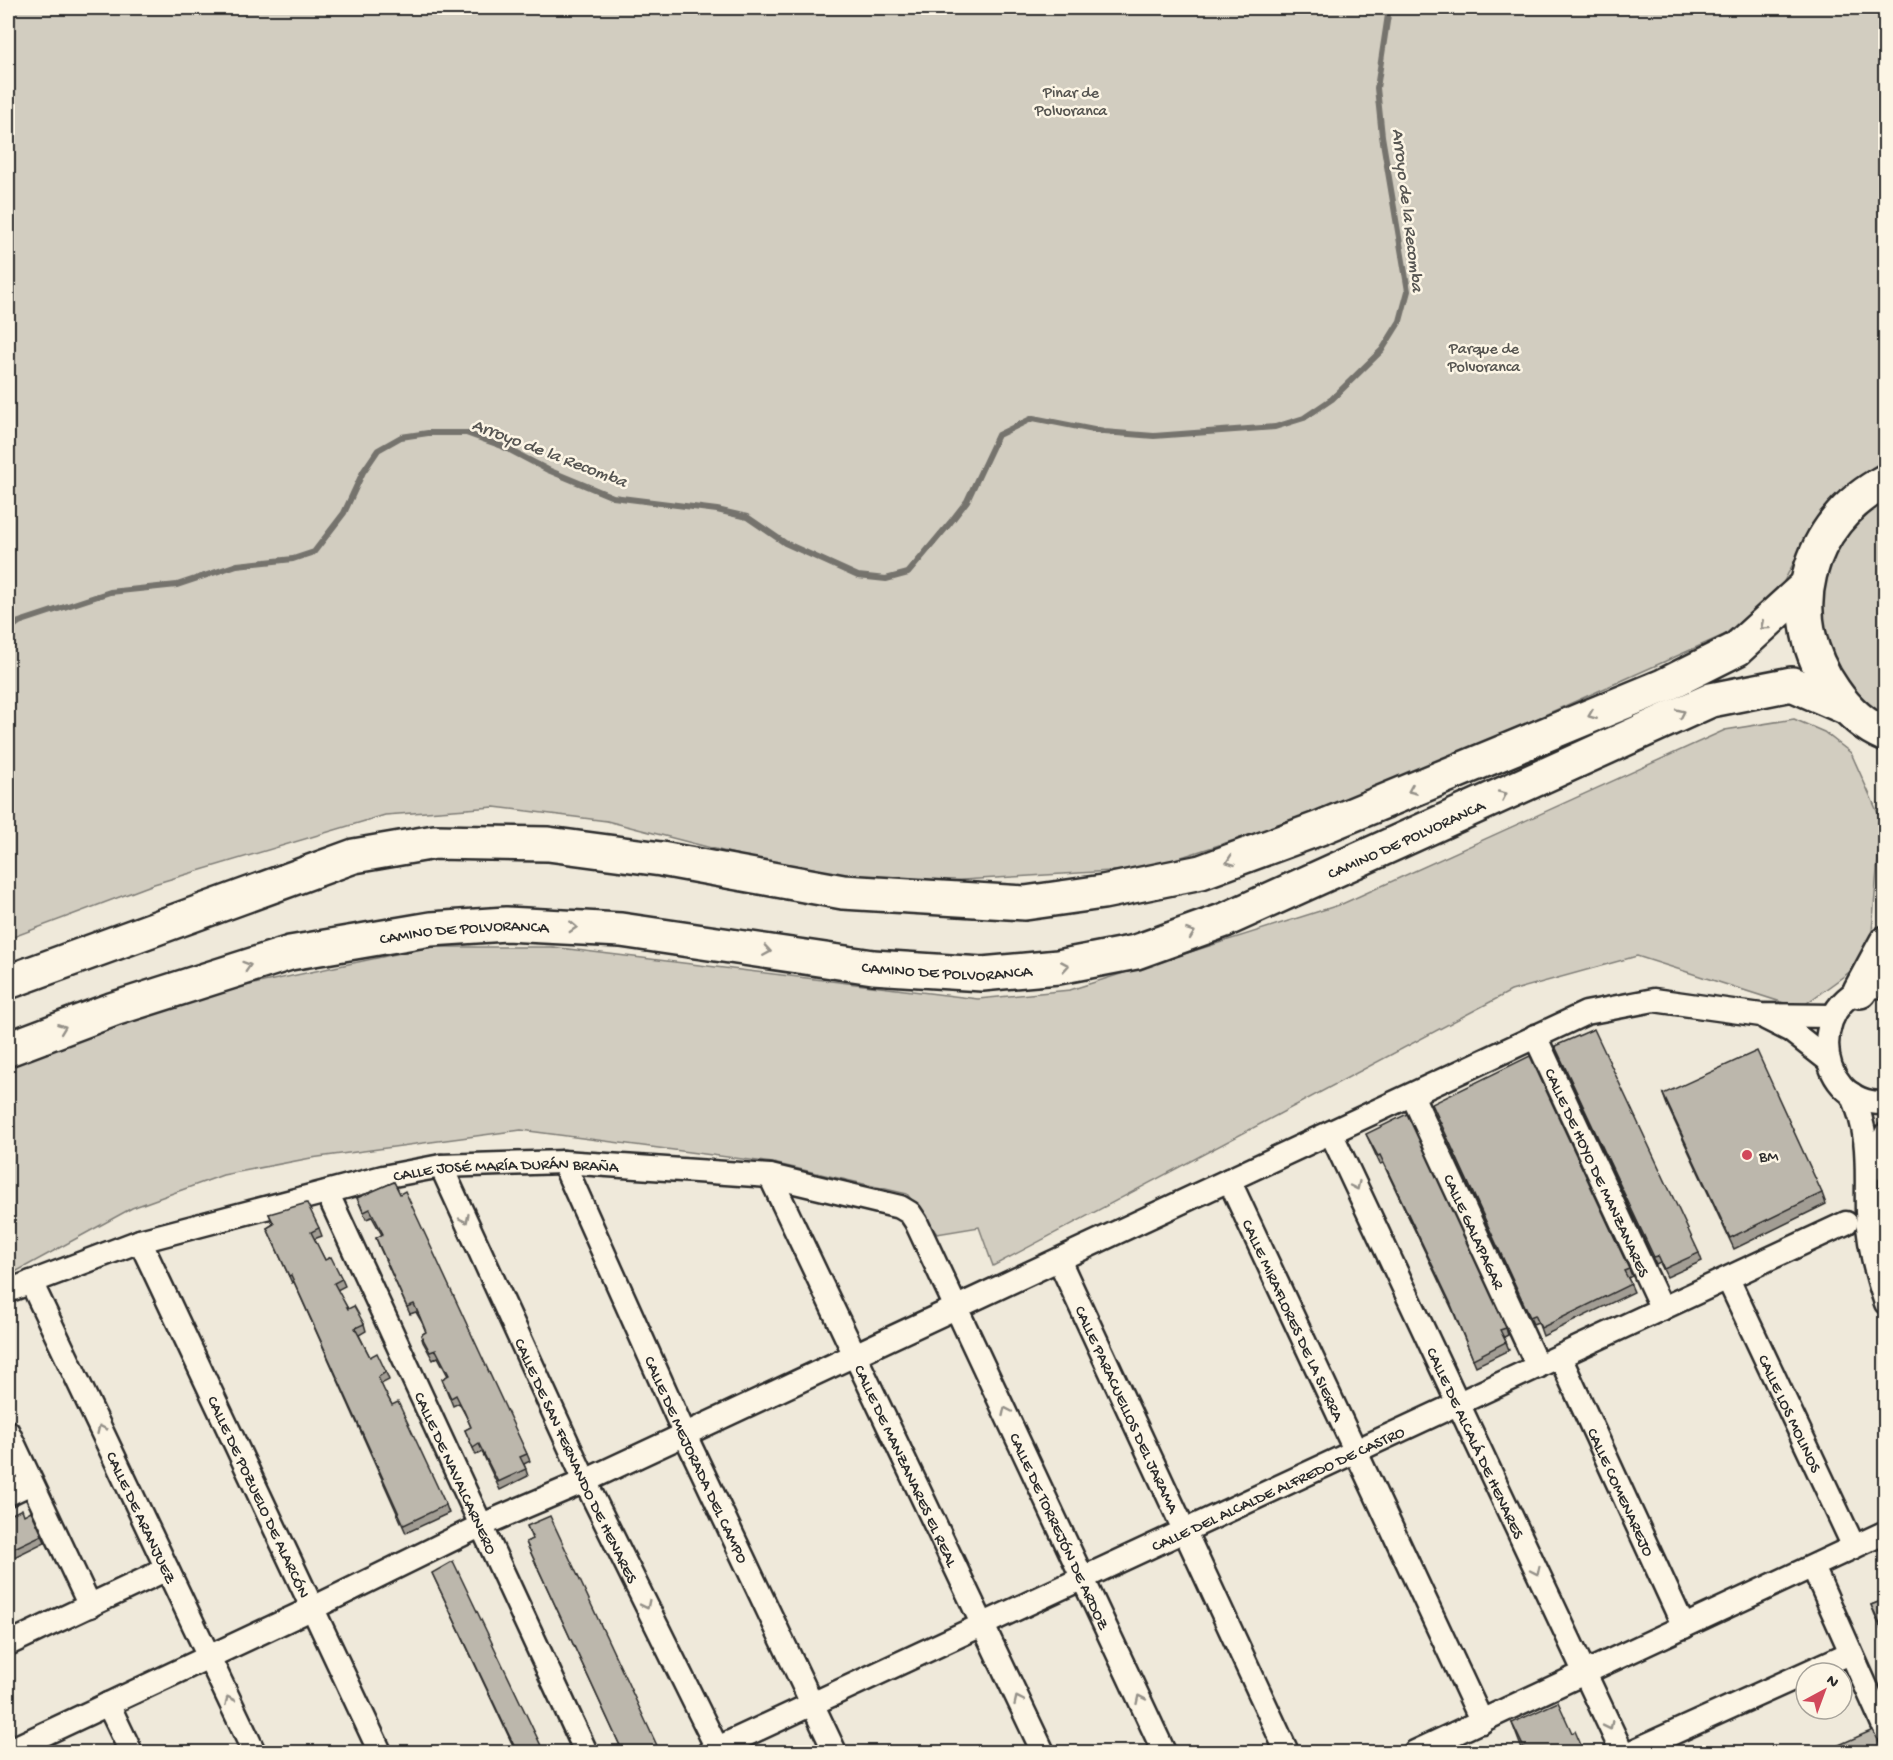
<svg xmlns="http://www.w3.org/2000/svg" width="1893" height="1760" viewBox="0 0 1893 1760" font-family="'Gochi Hand',sans-serif">
<rect width="100%" height="100%" fill="#efe9da"/>
<filter id="ink" filterUnits="userSpaceOnUse"><feTurbulence type="fractalNoise" baseFrequency=".0167" numOctaves="2"/><feDisplacementMap in="SourceGraphic" scale="12" xChannelSelector="R" yChannelSelector="G"/><feConvolveMatrix kernelMatrix="1 2 1 2 8 2 1 2 1" color-interpolation-filters="sRGB"/></filter>
<g filter="url(#ink)">
<!-- green -->
<path fill="#d2cdc0" stroke="#7e7c76" stroke-width="1.5" d="M 8,8 L 1885,8 L 1885,460 L 1873,467 L 1820,512 L 1780,589 L 1724,635 L 1509,731 L 1310,816 L 1144,869 L 896,884 L 769,863 L 607,821 L 494,807 L 385,815 L 154,884 L 8,939 Z
M 1885,499 L 1885,715 C 1877,709 1866,704 1859,696 C 1812,647 1807,561 1862,514 C 1869,508 1878,504 1885,499 Z
M 1794,719 L 1824,732 L 1851,753 L 1881,820 L 1870,957 L 1800,1008 L 1637,956 L 1511,991 L 993,1266 L 979,1227 L 937,1234 L 907,1194 L 773,1163 L 521,1130 L 311,1158 L 223,1175 L 132,1208 L 8,1276 L 8,1068 L 80,1036 L 245,986 L 429,947 L 552,947 L 978,999 L 1070,990 L 1342,904 L 1725,730 Z"/>
<g fill="none" stroke-linecap="round" stroke-linejoin="round">
<!-- stream -->
<path stroke="#75736d" stroke-width="6" d="M 8,630 L 19,622 L 110,592 L 177,585 L 237,565 L 293,559 L 314,552 L 344,513 L 363,472 L 378,450 L 401,437 L 428,433 L 466,433 L 502,446 L 548,470 L 613,497 L 717,510 L 747,517 L 785,543 L 858,576 L 886,579 L 908,573 L 950,523 L 967,501 L 998,435 L 1033,418 L 1104,432 L 1154,436 L 1275,427 L 1304,418 L 1332,399 L 1382,350 L 1400,321 L 1408,291 L 1382,136 L 1377,88 L 1389,8"/>
<!-- minor casing -->
<g stroke="#2b2b2b" stroke-width="27">
<g id="minor">
<path d="M 1886,986 C 1808,982 1807,1106 1886,1103"/>
<path d="M 1767,1019 L 1791,1031 L 1828,1060"/>
<path id="s1" d="M 1535,1036 L 1662,1309"/>
<path d="M 1852,1094 C 1871,1137 1866,1166 1867,1212 C 1868,1242 1876,1274 1886,1303"/>
<path id="s2" d="M 1412,1095 L 1538,1367"/>
<path id="s3" d="M 1331,1133 L 1622,1752"/>
<path id="s4" d="M 563,1162 L 685,1435 L 835,1752"/>
<path id="s5" d="M 441,1166 L 585,1481 L 719,1752"/>
<path d="M 1872,1170 L 1874,1159 L 1886,1134"/>
<path id="s6" d="M 770,1176 L 1043,1752"/>
<path id="s7" d="M 1229,1180 L 1482,1722"/>
<path id="s8" d="M 327,1192 L 586,1752"/>
<path id="s9" d="M 140,1241 L 380,1752"/>
<path id="s10" d="M 1059,1260 L 1287,1752"/>
<path id="s11" d="M 1728,1279 L 1854,1547"/>
<path id="s12" d="M 31,1282 L 254,1752"/>
<path id="s13" d="M 8,1291 L 140,1241 L 383,1177 L 441,1166 L 563,1162 L 770,1176 L 900,1207 L 910,1213 L 916,1222 L 1164,1752"/>
<path id="s14" d="M 1560,1357 L 1684,1627"/>
<path d="M 8,1432 L 90,1606"/>
<path d="M 8,1494 L 31,1483"/>
<path d="M 1813,1567 L 1886,1731"/>
<path d="M 8,1644 L 167,1569"/>
<path d="M 108,1704 L 131,1752"/>
<path d="M 8,1751 L 311,1609 L 482,1525 L 585,1481 L 1586,1013 L 1654,1000 L 1761,1015 L 1833,1016"/>
<path id="s15" d="M 709,1752 L 1846,1223"/>
<path d="M 1415,1752 L 1886,1532"/>
<path d="M 1631,1752 L 1850,1653"/>
</g>
</g>
<!-- trunk casing -->
<g stroke="#2b2b2b" stroke-width="38">
<g id="trunk">
<path d="M 1886,481 C 1805,523 1781,617 1834,691 C 1847,710 1864,726 1886,735"/>
<path d="M 8,982 L 354,856 L 435,842 L 548,844 L 661,859 L 843,892 L 1025,903 L 1103,892 L 1201,872 L 1320,828 L 1663,686 L 1737,649 L 1806,586"/>
<path d="M 1860,991 L 1886,943"/>
<path id="s16" d="M 8,1049 L 114,1009 L 290,953 L 431,929 L 506,924 L 621,930 L 873,967 L 982,974 L 1058,967 L 1136,952 L 1225,920 L 1711,700 L 1792,684 L 1845,707"/>
</g>
</g>
<!-- minor -->
<use href="#minor" stroke="#fcf5e5" stroke-width="22"/>
<!-- trunk -->
<use href="#trunk" stroke="#fcf5e5" stroke-width="33"/>
</g>
<!-- wall -->
<path fill="#a29d94" stroke="#2b2b2b" stroke-width="1.5" d="M 1555,1046 L 1699,1253 L 1702,1261 L 1667,1277 L 1660,1263 L 1656,1265 Z
M 1663,1094 L 1822,1193 L 1826,1204 L 1734,1249 L 1667,1105 Z
M 1432,1104 L 1629,1269 L 1632,1276 L 1628,1278 L 1634,1292 L 1543,1336 L 1538,1322 L 1533,1324 Z
M 1366,1134 L 1506,1328 L 1508,1335 L 1504,1337 L 1509,1350 L 1476,1366 L 1452,1309 L 1383,1163 L 1380,1164 Z
M 394,1182 L 527,1454 L 530,1461 L 524,1464 L 528,1476 L 500,1490 L 482,1452 L 476,1455 L 465,1430 L 471,1427 L 467,1418 L 459,1403 L 453,1406 L 442,1379 L 448,1376 L 438,1357 L 433,1360 L 423,1342 L 421,1335 L 426,1332 L 423,1324 L 416,1312 L 410,1314 L 379,1246 L 376,1238 L 382,1235 L 372,1217 L 366,1219 L 357,1198 Z
M 269,1214 L 319,1228 L 322,1236 L 314,1239 L 325,1260 L 342,1279 L 345,1286 L 337,1290 L 348,1309 L 364,1324 L 366,1331 L 359,1335 L 370,1357 L 386,1372 L 389,1380 L 381,1384 L 384,1390 L 446,1505 L 449,1513 L 406,1533 L 294,1282 L 292,1283 L 270,1235 L 267,1228 L 273,1224 Z
M 24,1515 L 42,1535 L 45,1542 L 8,1560 L 8,1516 Z
M 527,1526 L 660,1752 L 623,1752 L 529,1549 L 526,1542 L 532,1539 Z
M 432,1573 L 544,1752 L 516,1752 Z
M 1886,1599 L 1886,1638 L 1877,1620 L 1871,1605 Z
M 1512,1723 L 1572,1733 L 1584,1752 L 1523,1752 Z"/>
<!-- building -->
<path fill="#bcb7ac" stroke="#2b2b2b" stroke-width="1.5" d="M 1594,1029 L 1699,1253 L 1664,1269 L 1658,1256 L 1654,1257 L 1555,1046 Z
M 1757,1051 L 1822,1193 L 1730,1238 L 1663,1094 Z
M 1530,1056 L 1629,1269 L 1624,1271 L 1631,1284 L 1541,1328 L 1535,1315 L 1530,1317 L 1432,1104 Z
M 1407,1114 L 1506,1328 L 1500,1330 L 1506,1342 L 1473,1359 L 1450,1302 L 1380,1155 L 1378,1156 L 1366,1134 Z
M 394,1182 L 400,1194 L 405,1191 L 527,1454 L 520,1457 L 526,1469 L 498,1482 L 479,1444 L 473,1448 L 465,1430 L 471,1427 L 464,1411 L 456,1395 L 451,1398 L 442,1379 L 449,1375 L 436,1350 L 430,1352 L 421,1335 L 426,1332 L 420,1317 L 414,1304 L 407,1307 L 376,1238 L 383,1234 L 370,1209 L 364,1212 L 357,1198 Z
M 307,1203 L 319,1228 L 311,1232 L 325,1260 L 331,1257 L 342,1279 L 334,1283 L 348,1309 L 354,1306 L 364,1324 L 355,1328 L 370,1357 L 377,1353 L 386,1372 L 378,1377 L 384,1390 L 392,1405 L 398,1402 L 446,1505 L 404,1525 L 291,1275 L 289,1276 L 267,1228 L 274,1224 L 269,1214 Z
M 22,1509 L 24,1515 L 31,1511 L 42,1535 L 8,1551 L 8,1516 Z
M 550,1516 L 660,1752 L 632,1752 L 631,1750 L 626,1752 L 623,1752 L 526,1542 L 533,1539 L 527,1526 Z
M 453,1561 L 544,1752 L 517,1752 L 432,1573 Z
M 1886,1599 L 1886,1635 L 1871,1605 Z
M 1558,1702 L 1572,1733 L 1575,1731 L 1584,1752 L 1526,1752 L 1512,1723 Z
M 1873,1730 L 1884,1752 L 1823,1752 Z"/>
<!-- one-way arrows -->
<defs><path id="oneway-chevron" d="M-2-3.5L2.5 0L-2 3.5" fill="none" stroke-width="1.6" stroke-linecap="round" stroke-linejoin="round" transform="scale(1.5)"/></defs>
<g stroke="#949088">
<use href="#oneway-chevron" transform="translate(1764 626) rotate(140)"/>
<use href="#oneway-chevron" transform="translate(1681 713) rotate(-25)"/>
<use href="#oneway-chevron" transform="translate(1592 715) rotate(158)"/>
<use href="#oneway-chevron" transform="translate(1412 790) rotate(157)"/>
<use href="#oneway-chevron" transform="translate(1503 795) rotate(-25)"/>
<use href="#oneway-chevron" transform="translate(1230 861) rotate(160)"/>
<use href="#oneway-chevron" transform="translate(573 927) rotate(3)"/>
<use href="#oneway-chevron" transform="translate(1191 933) rotate(-20)"/>
<use href="#oneway-chevron" transform="translate(767 951) rotate(9)"/>
<use href="#oneway-chevron" transform="translate(247 966) rotate(-18)"/>
<use href="#oneway-chevron" transform="translate(1065 966) rotate(-10)"/>
<use href="#oneway-chevron" transform="translate(62 1028) rotate(-21)"/>
<use href="#oneway-chevron" transform="translate(1356 1186) rotate(65)"/>
<use href="#oneway-chevron" transform="translate(465 1219) rotate(65)"/>
<use href="#oneway-chevron" transform="translate(1006 1411) rotate(-115)"/>
<use href="#oneway-chevron" transform="translate(101 1429) rotate(-115)"/>
<use href="#oneway-chevron" transform="translate(1536 1571) rotate(65)"/>
<use href="#oneway-chevron" transform="translate(646 1605) rotate(64)"/>
<use href="#oneway-chevron" transform="translate(1140 1699) rotate(-115)"/>
<use href="#oneway-chevron" transform="translate(229 1700) rotate(-115)"/>
<use href="#oneway-chevron" transform="translate(1018 1700) rotate(-115)"/>
<use href="#oneway-chevron" transform="translate(1609 1726) rotate(64)"/>
</g>
</g>
<!-- markers -->
<circle fill="#d1495b" stroke="#fcf5e5" stroke-width="2" cx="1747" cy="1155" r="6"/>
<g text-anchor="middle" stroke-width="5" stroke-linejoin="round" paint-order="stroke">
<!-- park labels -->
<g font-size="16" fill="#555450" stroke="#fcf5e5">
<text x="1071" y="97">Pinar de<tspan x="1071" dy="18">Polvoranca</tspan></text>
<text x="1484" y="353">Parque de<tspan x="1484" dy="18">Polvoranca</tspan></text>
</g>
<!-- street labels -->
<g font-size="16" fill="#2b2b2b" stroke="#fcf5e5">
<text dy="6" stroke="none"><textPath href="#s16" startOffset="1444">CAMINO DE POLVORANCA</textPath></text>
<text dy="6" stroke="none"><textPath href="#s16" startOffset="474">CAMINO DE POLVORANCA</textPath></text>
<text dy="6" stroke="none"><textPath href="#s16" startOffset="960">CAMINO DE POLVORANCA</textPath></text>
<text dy="6" stroke="none"><textPath href="#s13" startOffset="516">CALLE JOSÉ MARÍA DURÁN BRAÑA</textPath></text>
<text dy="6" stroke="none"><textPath href="#s1" startOffset="150">CALLE DE HOYO DE MANZANARES</textPath></text>
<text dy="6" stroke="none"><textPath href="#s2" startOffset="150">CALLE GALAPAGAR</textPath></text>
<text dy="6" stroke="none"><textPath href="#s7" startOffset="154">CALLE MIRAFLORES DE LA SIERRA</textPath></text>
<text dy="6" stroke="none"><textPath href="#s10" startOffset="164">CALLE PARACUELLOS DEL JARAMA</textPath></text>
<text dy="6" stroke="none"><textPath href="#s11" startOffset="148">CALLE LOS MOLINOS</textPath></text>
<text dy="6" stroke="none"><textPath href="#s3" startOffset="342">CALLE DE ALCALÁ DE HENARES</textPath></text>
<text dy="6" stroke="none"><textPath href="#s4" startOffset="326">CALLE DE MEJORADA DEL CAMPO</textPath></text>
<text dy="6" stroke="none"><textPath href="#s5" startOffset="324">CALLE DE SAN FERNANDO DE HENARES</textPath></text>
<text dy="6" stroke="none"><textPath href="#s6" startOffset="320">CALLE DE MANZANARES EL REAL</textPath></text>
<text dy="6" stroke="none"><textPath href="#s8" startOffset="309">CALLE DE NAVALCARNERO</textPath></text>
<text dy="6" stroke="none"><textPath href="#s15" startOffset="627">CALLE DEL ALCALDE ALFREDO DE CASTRO</textPath></text>
<text dy="6" stroke="none"><textPath href="#s14" startOffset="148">CALLE COMENAREJO</textPath></text>
<text dy="6" stroke="none"><textPath href="#s9" startOffset="282">CALLE DE POZUELO DE ALARCÓN</textPath></text>
<text dy="6" stroke="none"><textPath href="#s12" startOffset="260">CALLE DE ARANJUEZ</textPath></text>
<text dy="6" stroke="none"><textPath href="#s13" startOffset="1278">CALLE DE TORREJÓN DE ARDOZ</textPath></text>
</g>
<!-- poi labels -->
<g font-size="16" fill="#2b2b2b" stroke="#fcf5e5" text-anchor="start">
<text x="1759" y="1161">BM</text>
</g>
<!-- water labels -->
<g font-size="18" font-style="italic" fill="#565552" stroke="#fcf5e5">
<text transform="translate(1409 210) rotate(83)" y="6">Arroyo de la Recomba</text>
<text transform="translate(550 452) rotate(21)" y="6">Arroyo de la Recomba</text>
</g>
</g>
<!-- margin -->
<rect width="1893" height="1760" fill="none" stroke="#fcf5e5" stroke-width="30"/>
<rect x="15" y="15" width="1863" height="1730" fill="none" stroke="#2b2b2b" stroke-width="2" filter="url(#ink)"/>
<!-- north arrow -->
<g transform="translate(1824 1691) rotate(41)"><circle r="28" fill="#fcf5e5" stroke="#a8a49b" stroke-width="1.5"/>
<path d="M0-4.5L10 22L0 15L-10 22Z" fill="#d1495b"/>
<text y="-9" font-size="16" font-weight="bold" text-anchor="middle" fill="#2b2b2b">N</text>
</g>
</svg>
